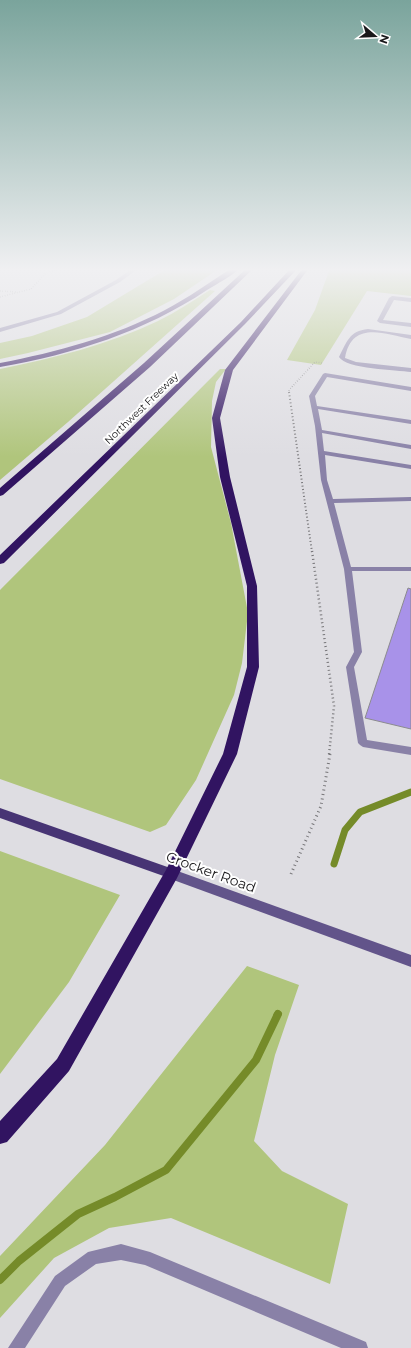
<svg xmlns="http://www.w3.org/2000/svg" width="411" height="1348" viewBox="0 0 411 1348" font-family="Montserrat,sans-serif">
<rect width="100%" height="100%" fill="#dedde2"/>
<!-- green -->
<path fill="#b0c57c" d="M 168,268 L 220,268 L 174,299 L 110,332 L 28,353 L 0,359 L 0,343 L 32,336 L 87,317 Z
M 330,268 L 411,268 L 411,296 L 367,291 L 321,365 L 287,360 L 315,310 Z
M 210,290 L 215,291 L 68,422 L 0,480 L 0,369 C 54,358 108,345 158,321 C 176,312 193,301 210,290 Z
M 220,369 L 226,369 L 216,382 L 212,401 L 211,447 L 231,523 L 248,613 L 242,663 L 234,695 L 196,780 L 166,825 L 150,832 L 0,779 L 0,590 Z
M 0,851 L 120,895 L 69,982 L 0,1074 Z
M 247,966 L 299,985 L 275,1055 L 254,1141 L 282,1171 L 348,1204 L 330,1284 L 171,1218 L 109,1228 L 54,1258 L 0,1318 L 0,1256 L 105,1145 Z"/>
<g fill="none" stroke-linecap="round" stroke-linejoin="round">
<!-- stream-far1 -->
<path stroke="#758b29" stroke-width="7" d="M 334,864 L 345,830 L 360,812 L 411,792
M 277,1015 L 278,1014"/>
<!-- stream -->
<path stroke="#758b29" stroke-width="8" d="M 0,1280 L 19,1261 L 78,1214 L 115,1197 L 166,1170 L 256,1060 L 278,1014"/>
</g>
<!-- building -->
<path fill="#a892e9" stroke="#8c8b8f" d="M 408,588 L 411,589 L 411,729 L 365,718 Z"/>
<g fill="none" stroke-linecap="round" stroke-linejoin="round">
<!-- path-far3 -->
<path stroke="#777679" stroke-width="1.5" stroke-dasharray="0.5 2" stroke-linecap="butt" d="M 0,291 L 17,292
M 0,297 L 31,289 L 45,274 L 61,268
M 289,393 L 289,390 L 315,362 L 322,363"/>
<!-- path-far2 -->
<path stroke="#777679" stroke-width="2" stroke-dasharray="1 2.5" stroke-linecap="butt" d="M 289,392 L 312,552"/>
<!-- path-far1 -->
<path stroke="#777679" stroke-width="2.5" stroke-dasharray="1 3" stroke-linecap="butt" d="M 312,551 L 334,706 L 329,755"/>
<!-- path -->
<path stroke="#777679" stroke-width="3" stroke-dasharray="1 3.5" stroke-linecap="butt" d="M 291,874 L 321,806 L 330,754"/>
<!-- service -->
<path fill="#8981a7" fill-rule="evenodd" d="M 392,296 L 411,298 L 411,302 L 394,300 L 383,320 L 411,323 L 411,327 L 380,323 L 377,321 L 389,298 Z
M 368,329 L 411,335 L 411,339 C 384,334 352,320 345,358 L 356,362 L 411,368 L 411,372 C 397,370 346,369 339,357 C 347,342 349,331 368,329 Z
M 325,373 L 411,387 L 411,391 L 327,377 L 315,396 L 317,406 L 411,420 L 411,424 L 318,409 L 322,430 L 411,445 L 411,449 L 322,433 L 324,451 L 411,465 L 411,469 L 325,455 L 327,480 L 333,499 L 411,497 L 411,501 L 334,503 L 351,567 L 411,567 L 411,571 L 352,571 L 362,652 L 354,667 L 367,740 L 411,747 L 411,755 L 363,747 L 360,745 L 358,743 L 346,667 L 354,652 L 344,569 L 321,480 L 315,426 L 309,396 L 323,374 Z
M 121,1244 L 150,1252 L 366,1342 L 368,1348 L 341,1348 L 145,1265 L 121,1260 L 96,1264 L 65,1286 L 25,1348 L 8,1348 L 55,1276 L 88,1252 Z"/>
<!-- minor -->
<path fill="#8981a7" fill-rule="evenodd" d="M 133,268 L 139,268 L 120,282 L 61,314 L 0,332 L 0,328 L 57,312 L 116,280 Z"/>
<!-- secondary -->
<path fill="#62548a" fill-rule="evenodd" d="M 172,869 L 411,955 L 411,967 L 168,878 L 166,874 L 168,870 Z"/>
<!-- primary -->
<path fill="#473474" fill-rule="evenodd" d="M 0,808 L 176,870 L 178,874 L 176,878 L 172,879 L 0,818 Z"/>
<!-- motorway -->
<path fill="#311461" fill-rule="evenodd" d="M 232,268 L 240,268 C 231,277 218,283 207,290 C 144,332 74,354 0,367 L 0,363 C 57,352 113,337 165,310 C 188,298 210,282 232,268 Z
M 247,268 L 254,268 L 150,367 L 3,495 L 0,496 L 0,488 L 144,363 Z
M 291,268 L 298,268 L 245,324 L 4,563 L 0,564 L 0,555 L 241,322 Z
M 303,268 L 309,268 L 233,370 L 220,418 L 230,477 L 257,586 L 259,667 L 237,754 L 177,878 L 69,1071 L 7,1142 L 0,1144 L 0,1121 L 57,1059 L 166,870 L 223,754 L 247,667 L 247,586 L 220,477 L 212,418 L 225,370 Z"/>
</g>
<!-- sky -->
<linearGradient id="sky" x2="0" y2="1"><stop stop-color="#7aa49c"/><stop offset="0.59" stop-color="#f0f0f2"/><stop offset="1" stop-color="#f0f0f2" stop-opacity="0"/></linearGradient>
<rect width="411" height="457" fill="url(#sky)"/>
<g text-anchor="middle" stroke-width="4" stroke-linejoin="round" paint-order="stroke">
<!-- far-street labels -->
<g font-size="10" fill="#19181a" stroke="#fff">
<text transform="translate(141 408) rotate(-44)" y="4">Northwest Freeway</text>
</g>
<!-- near-street labels -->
<g font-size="14" fill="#19181a" stroke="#fff">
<text transform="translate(211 872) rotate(20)" y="5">Crocker Road</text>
</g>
</g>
<!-- north arrow -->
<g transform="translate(375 36) rotate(109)" stroke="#ffffff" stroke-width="3" paint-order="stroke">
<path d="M0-3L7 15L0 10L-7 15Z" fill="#19181a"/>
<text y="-6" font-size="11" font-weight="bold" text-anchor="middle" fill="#19181a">N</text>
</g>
</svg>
